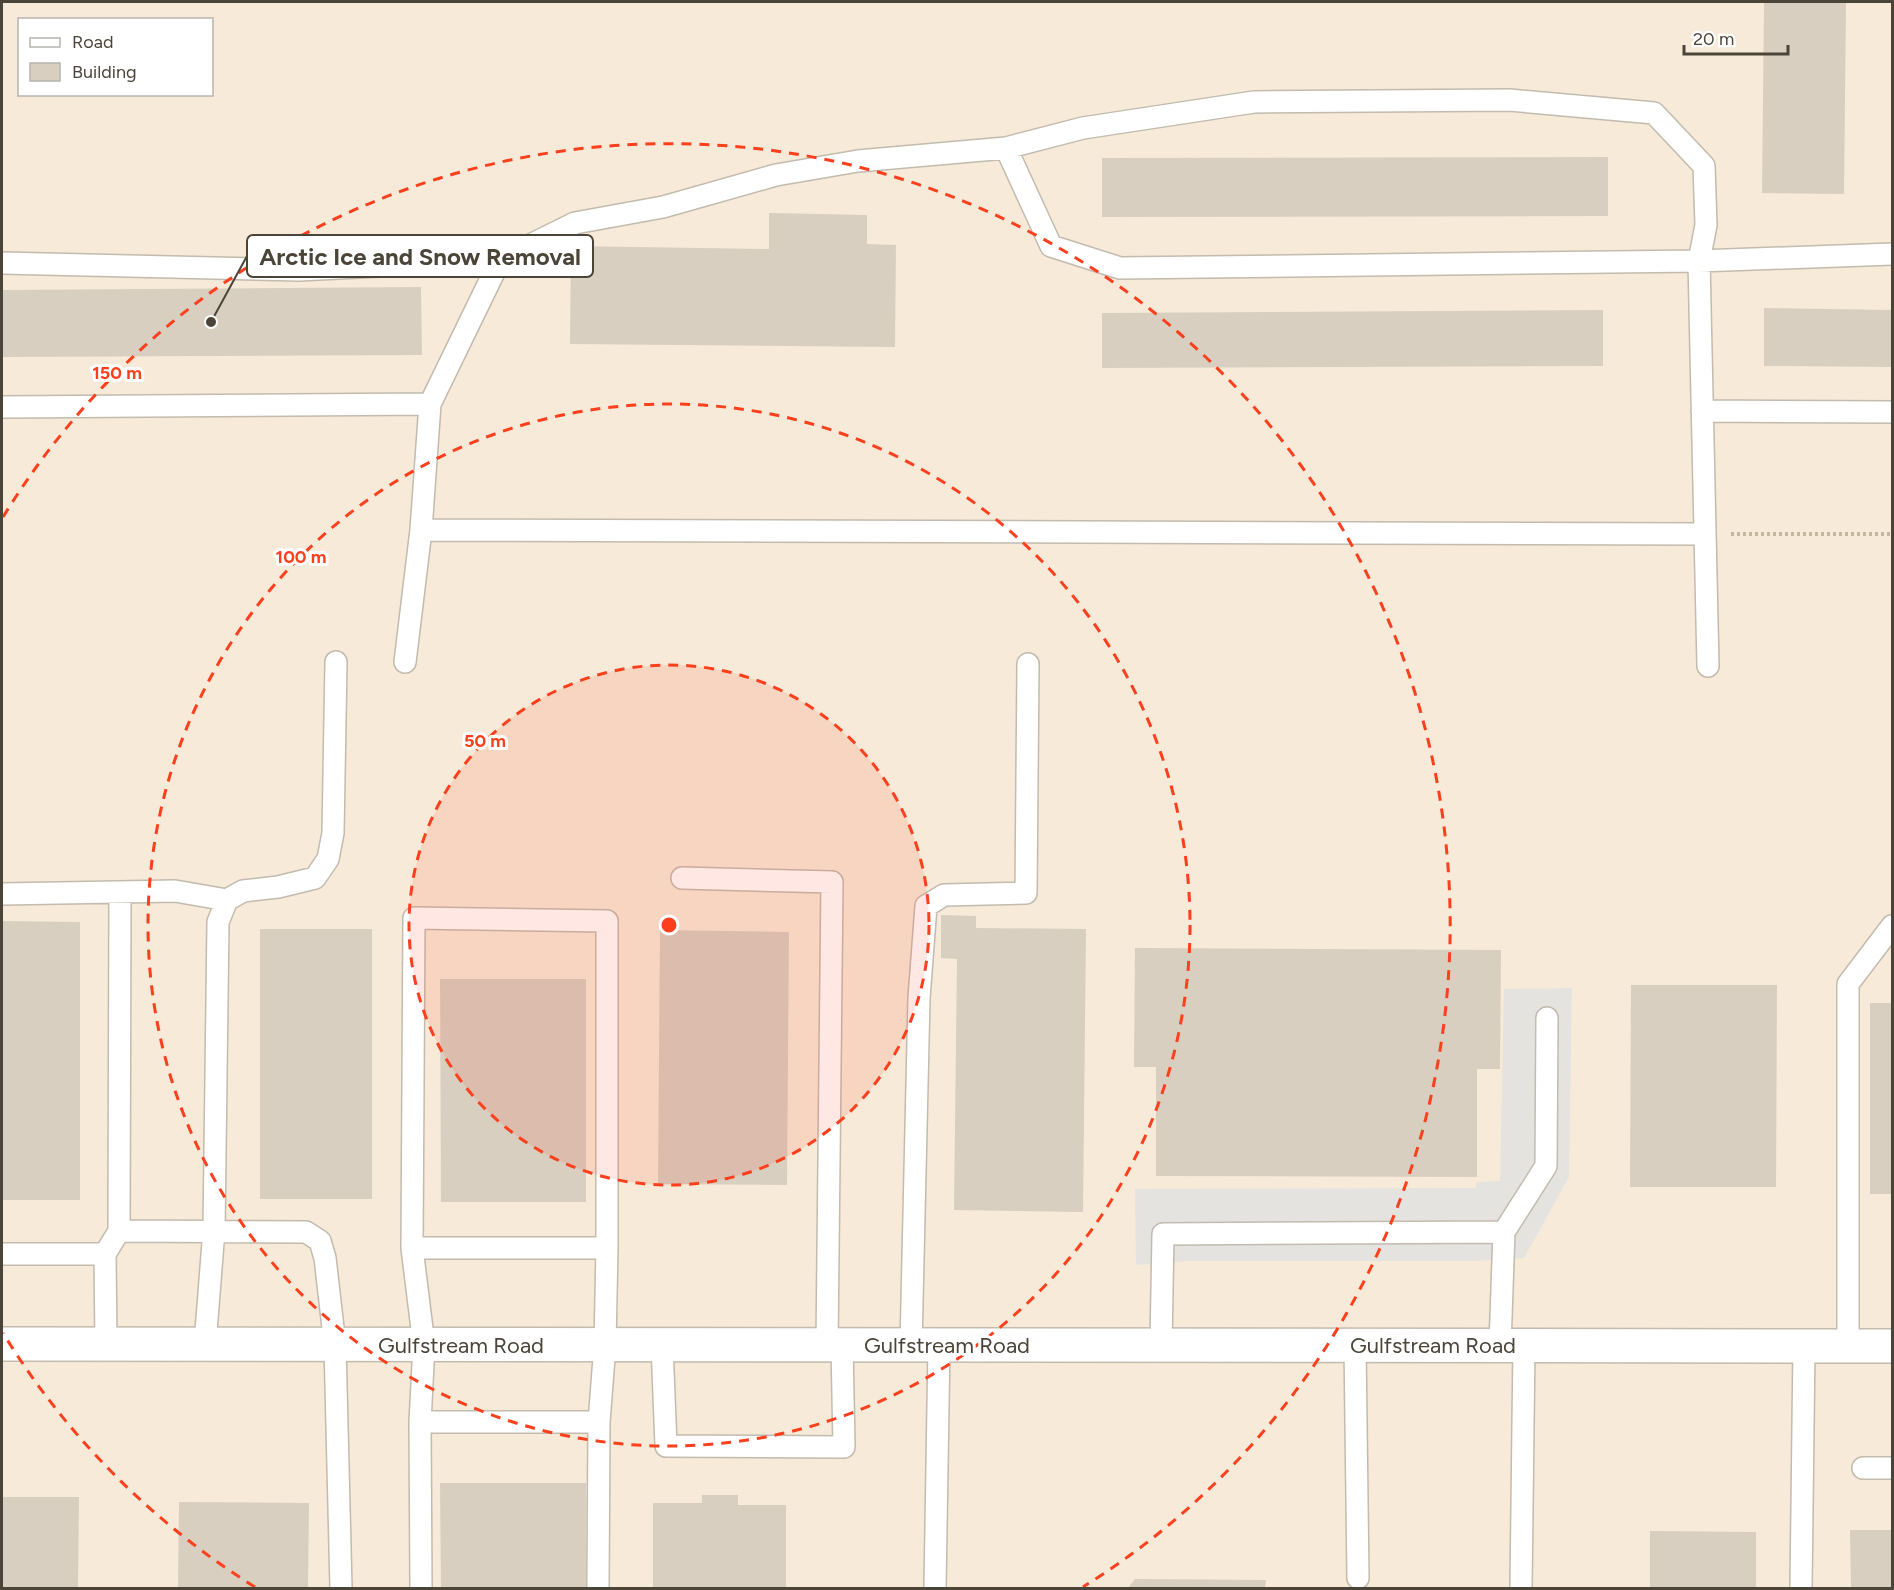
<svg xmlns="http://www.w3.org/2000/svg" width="1894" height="1590" viewBox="0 0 1894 1590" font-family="Figtree,sans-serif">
<rect width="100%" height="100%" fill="#f6f3ec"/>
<!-- commercial -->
<path fill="#f7ead8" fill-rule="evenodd" d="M 2,2 L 1892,2 L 1892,1588 L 2,1588 ZM 20,20 L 212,20 L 212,94 L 20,94 Z"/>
<!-- parking -->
<path fill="#e5e3e0" d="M 1572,988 L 1569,1177 L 1524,1258 L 1473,1261 L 1188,1261 L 1136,1265 L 1135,1189 L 1476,1188 L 1476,1182 L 1500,1181 L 1504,989 Z"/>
<!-- building -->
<path fill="#d8cfc1" d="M 1764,2 L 1846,2 L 1844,194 L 1762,193 Z
M 1608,157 L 1608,216 L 1102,217 L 1102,158 Z
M 769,213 L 867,215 L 867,244 L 896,245 L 895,347 L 570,344 L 571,246 L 769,249 Z
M 421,287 L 422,355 L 2,357 L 2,290 Z
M 1764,308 L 1892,310 L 1892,367 L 1764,366 Z
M 1603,310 L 1603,366 L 1102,368 L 1102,313 Z
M 941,915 L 976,916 L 976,928 L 1086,929 L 1083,1212 L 954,1210 L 957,959 L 941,958 Z
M 2,921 L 80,922 L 80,1200 L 2,1200 Z
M 260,929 L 372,929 L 372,1199 L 260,1199 Z
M 660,930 L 789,932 L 787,1185 L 658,1184 Z
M 1135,948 L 1501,950 L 1500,1069 L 1477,1069 L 1477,1177 L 1156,1176 L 1156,1067 L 1134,1067 Z
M 440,979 L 586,979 L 586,1202 L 441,1202 Z
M 1631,985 L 1777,985 L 1776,1187 L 1630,1187 Z
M 1870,1003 L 1892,1003 L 1892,1194 L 1870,1194 Z
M 440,1483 L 586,1483 L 586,1588 L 441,1588 Z
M 702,1495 L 738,1495 L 738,1505 L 786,1505 L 786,1588 L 653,1588 L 653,1503 L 702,1503 Z
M 2,1497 L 79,1497 L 78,1588 L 2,1588 Z
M 179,1502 L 309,1503 L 308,1588 L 178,1588 Z
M 1850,1530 L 1892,1530 L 1892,1588 L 1851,1588 Z
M 1650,1531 L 1756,1532 L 1756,1588 L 1650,1588 Z
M 1135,1579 L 1266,1580 L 1265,1588 L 1128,1588 Z"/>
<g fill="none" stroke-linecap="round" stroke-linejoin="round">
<!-- service casing -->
<g stroke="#c2bbae" stroke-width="24">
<path id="service" d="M 2,263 L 299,270 L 500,260 L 575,223 L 663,207 L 776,175 L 858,161 L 1006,148 L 1083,128 L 1254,102 L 1509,100 L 1654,113 L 1704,166 L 1706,225 L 1699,261 L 1120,268 L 1051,246 L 1006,148
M 2,407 L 430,404 L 500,260
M 1702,411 L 1892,412
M 421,530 L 430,404
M 405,662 L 421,530 L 1705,534
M 1708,666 L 1699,261 L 1892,254
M 682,878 L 832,882 L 827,1345
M 120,892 L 119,1231 L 306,1232 L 320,1241 L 325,1258 L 335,1345 L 341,1588
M 2,894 L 175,891 L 227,900
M 1504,1232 L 1546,1166 L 1547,1018
M 412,1248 L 607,1248
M 2,1254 L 105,1254
M 106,1344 L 105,1254 L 119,1231
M 205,1344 L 214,1230 L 218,922 L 227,900 L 243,891 L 278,887 L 315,878 L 328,859 L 333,833 L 336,662
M 662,1345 L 666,1446 L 844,1447 L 842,1345
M 911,1345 L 919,998 L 926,906 L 944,895 L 1026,893 L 1028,664
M 1161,1345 L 1163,1234 L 1504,1232 L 1500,1345
M 1355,1345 L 1358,1578
M 1848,1346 L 1848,984 L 1892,926
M 420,1422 L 599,1422
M 1863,1468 L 1892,1468
M 421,1588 L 420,1422 L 424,1345 L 412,1248 L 414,918 L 607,921 L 607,1248 L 605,1345 L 599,1422 L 598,1588
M 935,1588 L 939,1345
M 1521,1588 L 1524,1345
M 1801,1588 L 1804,1346"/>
</g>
<!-- minor casing -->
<g stroke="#c2bbae" stroke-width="36">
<path id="minor" d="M 2,1344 L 1892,1346"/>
</g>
<!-- path -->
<path stroke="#c4b79f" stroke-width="4" stroke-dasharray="3 3" stroke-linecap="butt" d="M 1731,534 L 1892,534"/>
<!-- service -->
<use href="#service" stroke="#fff" stroke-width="21"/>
<!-- minor -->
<use href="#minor" stroke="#fff" stroke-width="33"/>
</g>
<!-- distance rings -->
<circle cx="669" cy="925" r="260" fill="#fc3f1d" fill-opacity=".12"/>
<g fill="none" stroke="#fc3f1d" stroke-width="3" stroke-dasharray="10 8">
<circle cx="669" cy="925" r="260"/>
<circle cx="669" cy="925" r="521"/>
<path d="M255 1587A781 781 0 0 1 3 1333M3 517A781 781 0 1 1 1083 1587"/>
</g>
<g text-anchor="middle" stroke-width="6" stroke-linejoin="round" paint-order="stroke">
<!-- street labels -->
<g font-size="22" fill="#4b4439" stroke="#fff">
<text x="461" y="1353">Gulfstream Road</text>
<text x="947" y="1353">Gulfstream Road</text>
<text x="1433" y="1353">Gulfstream Road</text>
</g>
</g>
<circle cx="669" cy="925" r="9" fill="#fc3f1d" stroke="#fff" stroke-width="3"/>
<g font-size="18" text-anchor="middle" font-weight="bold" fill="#fc3f1d" stroke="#fff" stroke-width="6" stroke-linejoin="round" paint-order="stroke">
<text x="117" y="379">150 m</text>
<text x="301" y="563">100 m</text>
<text x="485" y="747">50 m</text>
</g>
<!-- callouts -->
<path fill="none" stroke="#4b4439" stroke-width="2" d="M211 322L247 256"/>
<circle fill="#4b4439" stroke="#fff" stroke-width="2" cx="211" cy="322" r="6"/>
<rect fill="#fff" stroke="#4b4439" stroke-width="2" x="247" y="235" width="346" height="42" rx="6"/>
<g font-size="24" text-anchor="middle" font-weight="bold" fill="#4b4439">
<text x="420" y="265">Arctic Ice and Snow Removal</text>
</g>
<!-- border -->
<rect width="1894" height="1590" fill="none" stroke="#4b4439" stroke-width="6"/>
<!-- legend -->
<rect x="18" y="18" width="195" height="78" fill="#ffffff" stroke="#b7b4b0" stroke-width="1.5"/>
<rect x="30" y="38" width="30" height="9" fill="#ffffff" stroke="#b7b4b0" stroke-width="1.5"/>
<text x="72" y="48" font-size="18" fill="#4b4439">Road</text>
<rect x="30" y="63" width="30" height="18" fill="#d8cfc1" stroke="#b7b4b0" stroke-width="1.5"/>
<text x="72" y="78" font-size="18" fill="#4b4439">Building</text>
<!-- scale -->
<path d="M1684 45v9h104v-9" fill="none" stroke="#4b4439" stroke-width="3"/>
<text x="1693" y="45" font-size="18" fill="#4b4439" stroke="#ffffff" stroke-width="4.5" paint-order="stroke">20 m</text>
</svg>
